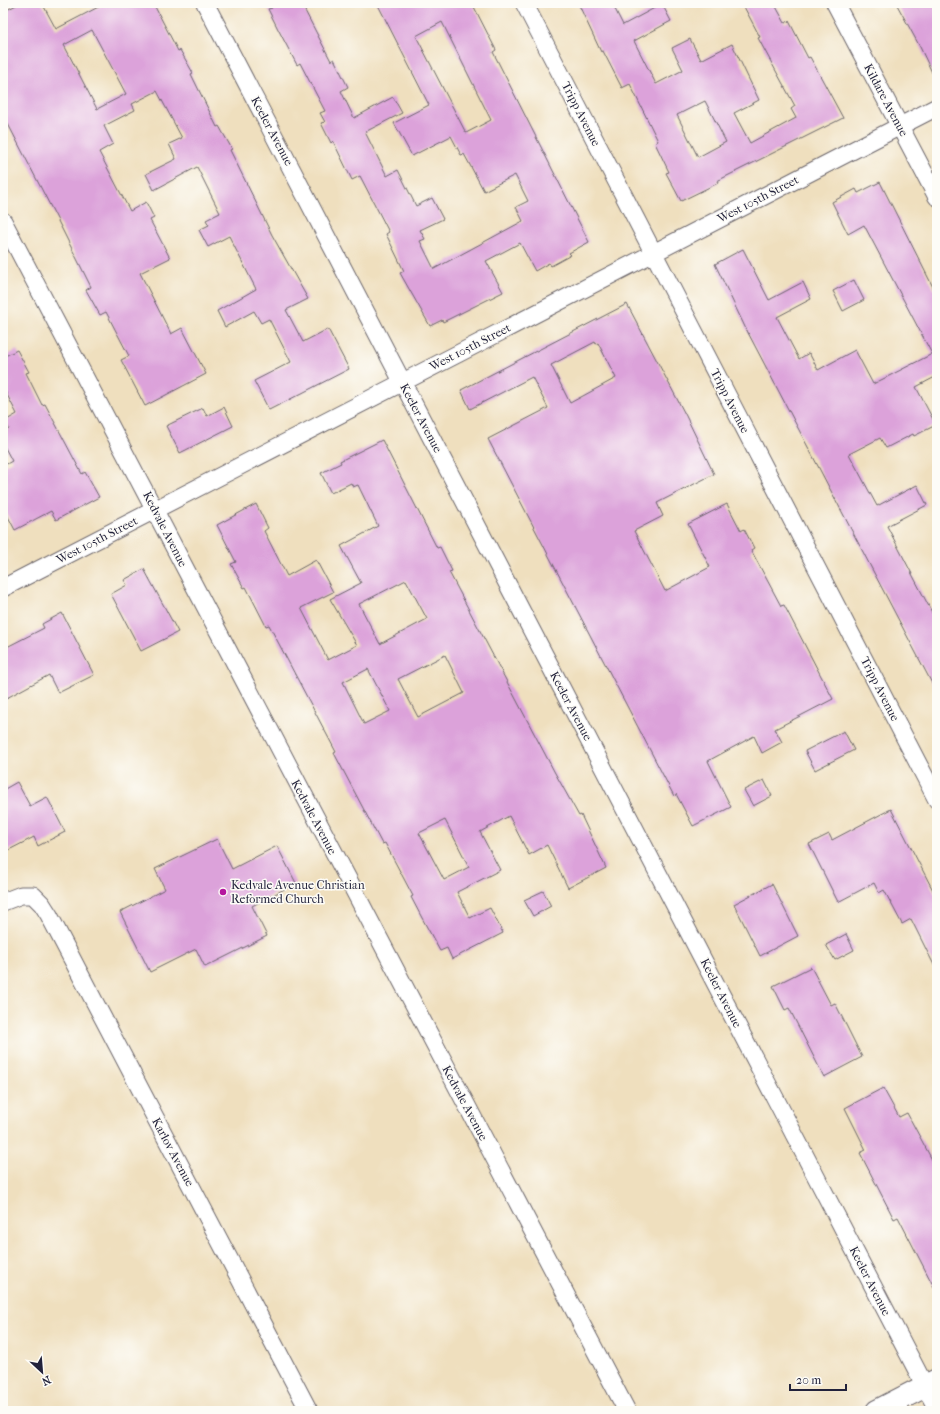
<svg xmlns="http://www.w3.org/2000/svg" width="940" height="1414" viewBox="0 0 940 1414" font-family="'IM FELL French Canon',serif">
<rect width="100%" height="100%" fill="#fdfcf7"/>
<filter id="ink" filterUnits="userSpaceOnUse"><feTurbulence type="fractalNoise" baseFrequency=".025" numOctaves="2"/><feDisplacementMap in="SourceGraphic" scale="8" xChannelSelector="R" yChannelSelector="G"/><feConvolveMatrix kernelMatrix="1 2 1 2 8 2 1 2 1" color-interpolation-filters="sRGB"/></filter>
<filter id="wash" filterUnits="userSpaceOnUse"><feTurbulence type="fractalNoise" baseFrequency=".012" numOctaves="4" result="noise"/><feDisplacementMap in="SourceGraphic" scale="16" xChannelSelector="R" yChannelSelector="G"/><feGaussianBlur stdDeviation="0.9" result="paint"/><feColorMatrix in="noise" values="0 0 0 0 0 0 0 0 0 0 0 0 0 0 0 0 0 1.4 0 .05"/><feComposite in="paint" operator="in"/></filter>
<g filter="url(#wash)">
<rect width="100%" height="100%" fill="#efdfbe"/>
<g id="blocks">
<!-- building -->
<path fill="#dca2da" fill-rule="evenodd" d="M 20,3 L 42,3 L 56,29 L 106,3 L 153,3 L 178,51 L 180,50 L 193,73 L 191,74 L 217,127 L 219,126 L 232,149 L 230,150 L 272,235 L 308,299 L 286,310 L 303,342 L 328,329 L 349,369 L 269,410 L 254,381 L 291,362 L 269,319 L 261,323 L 254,311 L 225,327 L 217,311 L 256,289 L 229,236 L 208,247 L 199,230 L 209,225 L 206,220 L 220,213 L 197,167 L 154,190 L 146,174 L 176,159 L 169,144 L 182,138 L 157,91 L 132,104 L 135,110 L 104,126 L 113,144 L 99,152 L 130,211 L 146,202 L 154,218 L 150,220 L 170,258 L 140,273 L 171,334 L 182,328 L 206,374 L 145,406 L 121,360 L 129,356 L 106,312 L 100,315 L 86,290 L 91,287 L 55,215 L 8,124 L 3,126 L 3,12 ZM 92,30 L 126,94 L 97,109 L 64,45 Z
M 269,3 L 301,3 L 331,61 L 334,59 L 348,87 L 341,91 L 354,118 L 393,97 L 402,113 L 365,132 L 387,176 L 398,170 L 416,206 L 432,198 L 443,219 L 420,230 L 425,239 L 420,241 L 434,269 L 523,221 L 516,207 L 528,201 L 515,175 L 484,191 L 464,154 L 461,155 L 451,136 L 412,156 L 394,123 L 429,105 L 377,3 L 472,3 L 496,50 L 493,52 L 589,242 L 569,253 L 571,255 L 551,266 L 549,263 L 535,271 L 520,243 L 486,261 L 503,292 L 443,322 L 442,320 L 430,326 L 400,273 L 404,271 L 386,234 L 389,232 L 360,176 L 352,180 L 333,141 L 331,143 L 321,123 L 325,122 L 320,113 L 325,111 L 300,63 L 297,65 L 278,29 L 268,9 L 272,8 ZM 442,22 L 491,120 L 466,133 L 416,36 Z
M 578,3 L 612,3 L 623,25 L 662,4 L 671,21 L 634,41 L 656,84 L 683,70 L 672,48 L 690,39 L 701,60 L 732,44 L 759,100 L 734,113 L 750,143 L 796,118 L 791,109 L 795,106 L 758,38 L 760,37 L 742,3 L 774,3 L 785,23 L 789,21 L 808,58 L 810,57 L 843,118 L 717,181 L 718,183 L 681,201 L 666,173 L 669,172 L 655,143 L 658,141 L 630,84 L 622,88 L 603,51 L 601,52 ZM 705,101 L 726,142 L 698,157 L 677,115 Z
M 896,3 L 937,3 L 937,83 L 920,47 Z
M 880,182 L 937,295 L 937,376 L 916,387 L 936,425 L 914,436 L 913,434 L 886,448 L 880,438 L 849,454 L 877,506 L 917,485 L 927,505 L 887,526 L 937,622 L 937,693 L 745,327 L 715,264 L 743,249 L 769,300 L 803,282 L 811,299 L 777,317 L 799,359 L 809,353 L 818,370 L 855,350 L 873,384 L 887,377 L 932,354 L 864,225 L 848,234 L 832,202 L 856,189 L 858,193 Z
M 854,280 L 864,300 L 843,311 L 833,291 Z
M 627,304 L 686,416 L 714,474 L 657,503 L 663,516 L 634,531 L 665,591 L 710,567 L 688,524 L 727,504 L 741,531 L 744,529 L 754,548 L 751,550 L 781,606 L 784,605 L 833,699 L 775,729 L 782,742 L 762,753 L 754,736 L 708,761 L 731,807 L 693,826 L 676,794 L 674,796 L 615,683 L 488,439 L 548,408 L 532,377 L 470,409 L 461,390 ZM 595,342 L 596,344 L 598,343 L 616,378 L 570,403 L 551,365 Z
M 17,350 L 29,372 L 26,373 L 42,405 L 45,404 L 82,474 L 85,472 L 99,497 L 56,520 L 51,511 L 15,530 L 3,507 L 3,466 L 12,461 L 3,444 L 3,432 L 9,429 L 5,421 L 17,414 L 3,387 L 3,357 Z
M 224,407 L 233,426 L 180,453 L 166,426 L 203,408 L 207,416 Z
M 382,440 L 437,548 L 440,547 L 452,571 L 449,572 L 555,773 L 579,816 L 581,815 L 606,868 L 568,888 L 547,845 L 529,855 L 509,816 L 480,832 L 500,870 L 457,892 L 470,918 L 490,908 L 503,933 L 452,959 L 447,948 L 440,951 L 422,918 L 411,897 L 413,896 L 385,843 L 382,844 L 344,772 L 334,753 L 336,752 L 269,625 L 266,626 L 246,587 L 244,588 L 231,564 L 236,562 L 217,525 L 256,504 L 268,528 L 264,531 L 287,576 L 316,560 L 333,592 L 301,608 L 328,660 L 357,645 L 330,599 L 361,583 L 341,546 L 378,526 L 358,485 L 353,487 L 351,483 L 331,493 L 321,473 L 341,463 L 340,461 ZM 406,580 L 427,619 L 380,644 L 359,604 ZM 445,655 L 464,693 L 418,717 L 398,679 ZM 368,669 L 390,711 L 364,724 L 343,682 ZM 445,820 L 469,867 L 444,880 L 419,833 Z
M 144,569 L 178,632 L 141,651 L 111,594 L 127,585 L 124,580 Z
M 62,613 L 94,675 L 58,693 L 49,675 L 3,700 L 3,649 L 44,628 L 42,624 Z
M 844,731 L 854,750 L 815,770 L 805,751 Z
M 764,780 L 772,796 L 753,806 L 744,790 Z
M 17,782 L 30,806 L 47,797 L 65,832 L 38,846 L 34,837 L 3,853 L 3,790 Z
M 891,809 L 937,898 L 937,971 L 911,919 L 902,924 L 884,890 L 879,893 L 874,883 L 838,902 L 809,844 L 829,834 L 832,840 Z
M 217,839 L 232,869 L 277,846 L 296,883 L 252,906 L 267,936 L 205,967 L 196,949 L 150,972 L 120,912 L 165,889 L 155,869 Z
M 772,884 L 798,936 L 760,956 L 734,904 Z
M 543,891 L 551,906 L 533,916 L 524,900 Z
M 846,934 L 854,950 L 835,960 L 826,945 Z
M 811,967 L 831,1005 L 835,1003 L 862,1057 L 824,1077 L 789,1008 L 785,1010 L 773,986 Z
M 883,1088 L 899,1117 L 907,1113 L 937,1169 L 937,1293 L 898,1217 L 894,1219 L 860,1153 L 866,1150 L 845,1108 Z"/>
</g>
</g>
<g filter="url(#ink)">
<use href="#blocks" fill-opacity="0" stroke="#6a6469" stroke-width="1"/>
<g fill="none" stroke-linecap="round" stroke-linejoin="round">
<!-- minor casing -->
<g stroke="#6a6469" stroke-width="19">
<path id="minor" d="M 205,3 L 937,1409
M 524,3 L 937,800
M 835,3 L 937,197
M 3,221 L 627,1411
M 3,588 L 937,107
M 3,902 L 21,895 L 33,895 L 42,904 L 49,915 L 309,1411"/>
</g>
<!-- secondary casing -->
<g stroke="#6a6469" stroke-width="24">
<path id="secondary" d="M 877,1411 L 937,1380"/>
</g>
<!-- minor -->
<use href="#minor" stroke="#fff" stroke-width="17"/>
<!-- secondary -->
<use href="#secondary" stroke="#fff" stroke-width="22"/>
</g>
</g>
<!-- markers -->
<circle fill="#b5179e" stroke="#fdfcf7" stroke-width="1.5" cx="223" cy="892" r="4"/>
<g text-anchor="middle" stroke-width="3" stroke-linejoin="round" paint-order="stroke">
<!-- street labels -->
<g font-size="12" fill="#22223b" stroke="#fdfcf7">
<text transform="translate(886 100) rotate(62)" y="4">Kildare Avenue</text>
<text transform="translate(581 114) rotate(63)" y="4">Tripp Avenue</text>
<text transform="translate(272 131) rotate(62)" y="4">Keeler Avenue</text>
<text transform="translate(758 199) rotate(-27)" y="4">West 105th Street</text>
<text transform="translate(470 347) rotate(-27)" y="4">West 105th Street</text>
<text transform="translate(730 401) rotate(63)" y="4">Tripp Avenue</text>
<text transform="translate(421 418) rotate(62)" y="4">Keeler Avenue</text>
<text transform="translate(165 529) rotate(63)" y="4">Kedvale Avenue</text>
<text transform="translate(97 540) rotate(-27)" y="4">West 105th Street</text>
<text transform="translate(880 689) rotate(63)" y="4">Tripp Avenue</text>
<text transform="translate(571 706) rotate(62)" y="4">Keeler Avenue</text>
<text transform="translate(314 817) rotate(62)" y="4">Kedvale Avenue</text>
<text transform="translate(721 993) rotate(63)" y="4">Keeler Avenue</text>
<text transform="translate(465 1103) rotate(62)" y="4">Kedvale Avenue</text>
<text transform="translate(173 1152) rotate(62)" y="4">Karlov Avenue</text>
<text transform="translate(870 1281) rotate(63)" y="4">Keeler Avenue</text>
</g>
<!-- poi labels -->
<g font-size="12" fill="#22223b" stroke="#fdfcf7" text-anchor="start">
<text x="231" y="889">Kedvale Avenue Christian<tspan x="231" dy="14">Reformed Church</tspan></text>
</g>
</g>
<!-- margin -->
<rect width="940" height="1414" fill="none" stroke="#fdfcf7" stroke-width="16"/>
<!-- north arrow -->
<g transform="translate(42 1372) rotate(154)" stroke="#fdfcf7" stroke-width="3" paint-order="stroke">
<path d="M0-3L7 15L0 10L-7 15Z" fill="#22223b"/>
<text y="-6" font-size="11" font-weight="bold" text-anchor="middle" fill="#22223b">N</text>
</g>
<!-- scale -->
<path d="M790 1384v6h56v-6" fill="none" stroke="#22223b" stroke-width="2"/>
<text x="796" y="1384" font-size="12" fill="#22223b" stroke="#fdfcf7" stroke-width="3" paint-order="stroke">20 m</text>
</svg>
